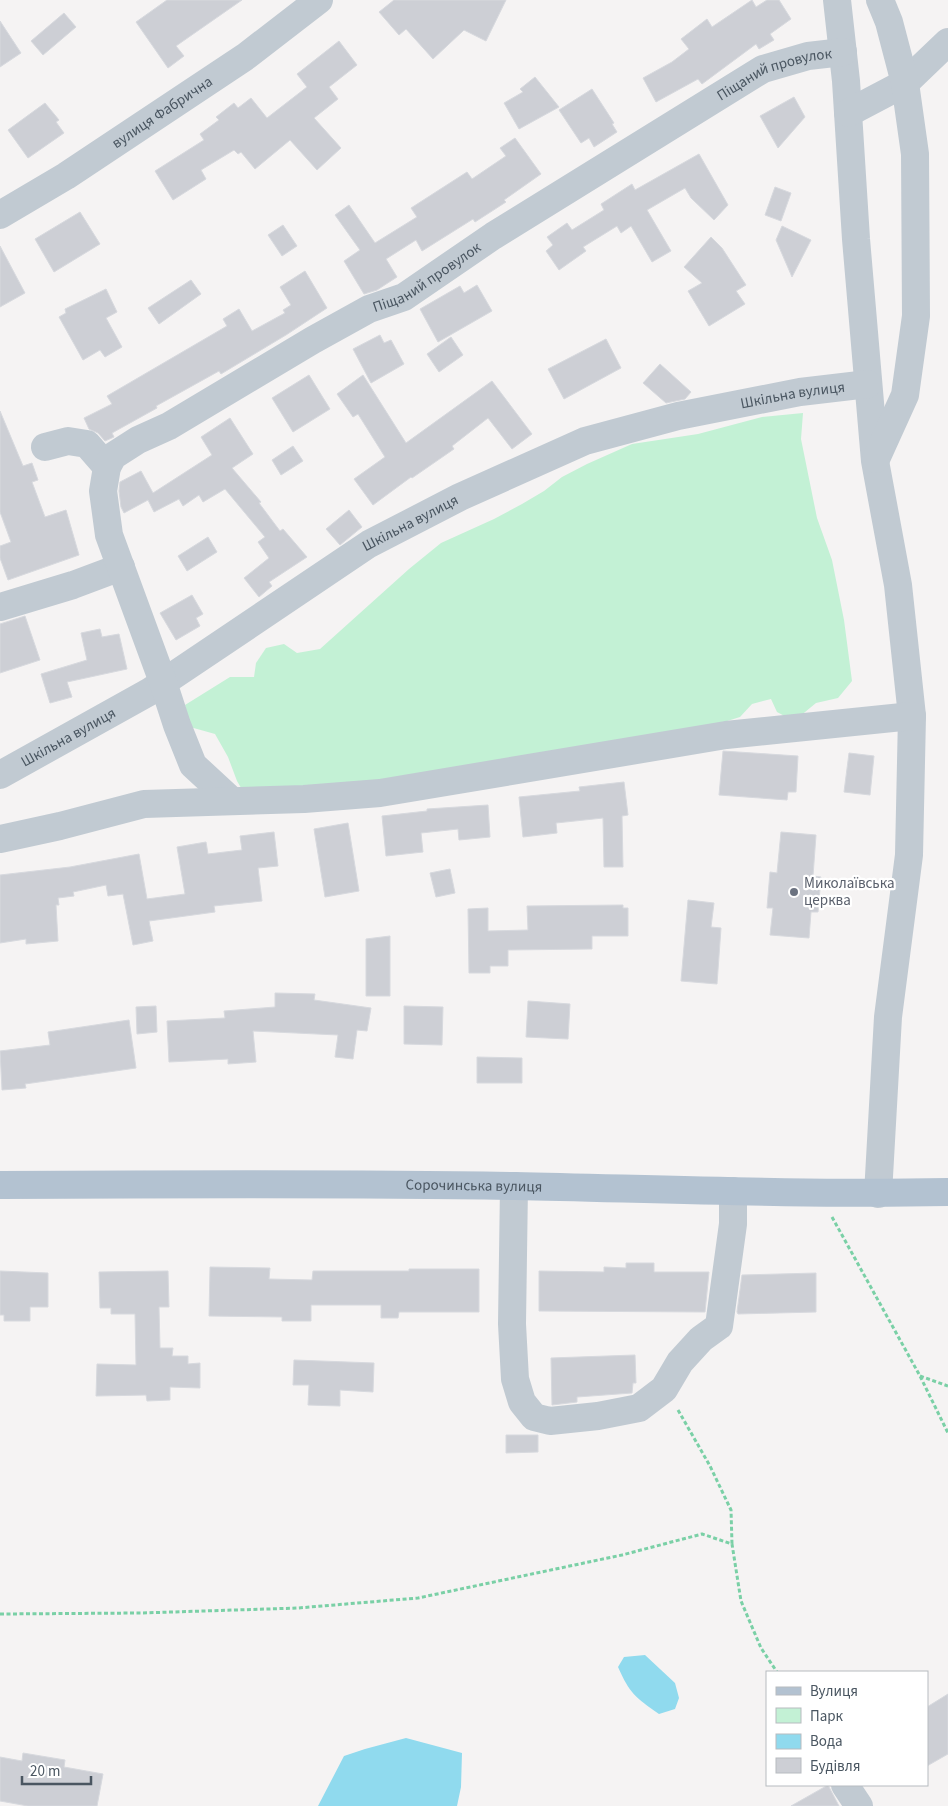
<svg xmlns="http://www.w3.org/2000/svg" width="948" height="1806" viewBox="0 0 948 1806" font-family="'Source Sans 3',sans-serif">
<rect width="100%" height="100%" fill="#f5f3f3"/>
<!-- green -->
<path fill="#c3f1d5" d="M 803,413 L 801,439 L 817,518 L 832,560 L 844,620 L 852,681 L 838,698 L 816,703 L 799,717 L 790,719 L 777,712 L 771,699 L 752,704 L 740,717 L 708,727 L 577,752 L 247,798 L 237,781 L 228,757 L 215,734 L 190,727 L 185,705 L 230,677 L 254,677 L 256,663 L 266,648 L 284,644 L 297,653 L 320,649 L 409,569 L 441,543 L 494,519 L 522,504 L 544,491 L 562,477 L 587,464 L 632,444 L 698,434 L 762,417 Z"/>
<!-- water -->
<path fill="#90daee" d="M 645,1655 L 675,1683 L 679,1698 L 675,1709 L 659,1714 C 635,1697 630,1694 618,1667 L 624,1657 Z
M 406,1738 L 462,1753 L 461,1787 L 457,1806 L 318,1806 L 344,1756 L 365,1749 Z"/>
<!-- building -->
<path fill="#cdcfd5" stroke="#d7d9de" d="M 167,0 L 242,0 L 176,46 L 184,56 L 168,68 L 136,22 Z
M 394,0 L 506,0 L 486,41 L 464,30 L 433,59 L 406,29 L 399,35 L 379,12 Z
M 752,0 L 756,7 L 767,0 L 779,0 L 791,19 L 770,34 L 774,40 L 759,49 L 756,44 L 702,84 L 698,79 L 656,102 L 643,78 L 672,62 L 689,49 L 681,39 L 707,19 L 712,27 Z
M 64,13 L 76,27 L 43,55 L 31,41 Z
M 0,21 L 21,53 L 0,67 Z
M 339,41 L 357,65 L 329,87 L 338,99 L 314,118 L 341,148 L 317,170 L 290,140 L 255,169 L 241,152 L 238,154 L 234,150 L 201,170 L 206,179 L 173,200 L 155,171 L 204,140 L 200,134 L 219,120 L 216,117 L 234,103 L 238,108 L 251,98 L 267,118 L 307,87 L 297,74 Z
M 535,77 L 559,107 L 519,129 L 504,103 L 523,92 L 520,89 Z
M 592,89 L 614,123 L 612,124 L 617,132 L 594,147 L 589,138 L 581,143 L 559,110 Z
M 794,97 L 805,117 L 778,148 L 760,116 Z
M 45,103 L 59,120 L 56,122 L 64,133 L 28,158 L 8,130 Z
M 515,138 L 541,174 L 504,200 L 506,202 L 475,222 L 473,219 L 422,251 L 416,240 L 386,259 L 397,277 L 377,290 L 364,294 L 344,261 L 360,250 L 335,215 L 349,205 L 375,243 L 417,217 L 411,208 L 467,172 L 472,179 L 506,156 L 500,148 Z
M 699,154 L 728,205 L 714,220 L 691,198 L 685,188 L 647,210 L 671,251 L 652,262 L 631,226 L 621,233 L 617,226 L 583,247 L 586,251 L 559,270 L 546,251 L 553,245 L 547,237 L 567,223 L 572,230 L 604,210 L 601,204 L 632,184 L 635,190 Z
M 775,187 L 791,193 L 781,221 L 765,215 Z
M 80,212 L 100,244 L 54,272 L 35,239 Z
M 283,225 L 297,246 L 282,256 L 268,235 Z
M 782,226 L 811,240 L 792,277 L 776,240 Z
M 711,237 L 722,248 L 746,285 L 736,291 L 745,304 L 709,326 L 688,291 L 702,283 L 684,267 Z
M 0,246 L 25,293 L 0,307 Z
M 305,271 L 327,308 L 286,335 L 221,374 L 219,371 L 156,406 L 157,408 L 112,433 L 114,437 L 105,441 L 98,433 L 89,429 L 84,418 L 112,404 L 107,396 L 227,326 L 223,319 L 239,309 L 252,331 L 285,313 L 283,310 L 291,305 L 280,287 Z
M 191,280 L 201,294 L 159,324 L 148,308 Z
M 477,285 L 492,311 L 438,342 L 420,309 L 460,286 L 464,293 Z
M 106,289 L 117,312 L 106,318 L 122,347 L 105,357 L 100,350 L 83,360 L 59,317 L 66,313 L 65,309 Z
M 380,335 L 384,343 L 391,340 L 404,364 L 371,383 L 353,349 Z
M 451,337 L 463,355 L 439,372 L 427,354 Z
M 606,339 L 621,368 L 564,399 L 548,369 Z
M 660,364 L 691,392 L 685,399 L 666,403 L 643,383 Z
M 309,375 L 330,409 L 293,432 L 272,398 Z
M 363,375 L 406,443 L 492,381 L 532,434 L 512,449 L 488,418 L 452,446 L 454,449 L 412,478 L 411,477 L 373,505 L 354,479 L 385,457 L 358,414 L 353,417 L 337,394 Z
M 0,411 L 23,466 L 32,463 L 38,480 L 32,482 L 45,517 L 66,510 L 79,555 L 8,580 L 0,558 L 0,546 L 11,542 L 0,512 Z
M 230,418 L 253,454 L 232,468 L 261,502 L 259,503 L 280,531 L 283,529 L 307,557 L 269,582 L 272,586 L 259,597 L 244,578 L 269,558 L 258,542 L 265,537 L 225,489 L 203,502 L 199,495 L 183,506 L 179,499 L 154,512 L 148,500 L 124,513 L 121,507 L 119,491 L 120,482 L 141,471 L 153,493 L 212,455 L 201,437 Z
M 293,446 L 303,461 L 281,475 L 272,460 Z
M 349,510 L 362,527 L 340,545 L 326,529 Z
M 208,537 L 217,552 L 187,571 L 178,556 Z
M 192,595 L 203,614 L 196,618 L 200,626 L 176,640 L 160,613 Z
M 25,616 L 40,660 L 0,673 L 0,624 Z
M 100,629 L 102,637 L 119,634 L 127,669 L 67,682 L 72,697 L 50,703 L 41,674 L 87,660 L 81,633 Z
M 723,751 L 798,756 L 796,792 L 788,792 L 787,800 L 719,795 Z
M 849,753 L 874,756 L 870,795 L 844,792 Z
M 624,782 L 628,815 L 622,816 L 623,867 L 604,867 L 603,818 L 556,823 L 557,833 L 523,837 L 519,797 L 580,791 L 579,787 Z
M 488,805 L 490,837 L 459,840 L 458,829 L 421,833 L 423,852 L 386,856 L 382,816 L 427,811 L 427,809 Z
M 348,823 L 359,891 L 325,897 L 314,829 Z
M 274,832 L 278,866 L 258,868 L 262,901 L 214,906 L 215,912 L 149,921 L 153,941 L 133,945 L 123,894 L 108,896 L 106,885 L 73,892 L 74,896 L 58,898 L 59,905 L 56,905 L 58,941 L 26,944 L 26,939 L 0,943 L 0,875 L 70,867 L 139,854 L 147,899 L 185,894 L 177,847 L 206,842 L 208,854 L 242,850 L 240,836 Z
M 781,832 L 816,835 L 813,876 L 821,877 L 818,912 L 811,912 L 809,938 L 770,935 L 773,908 L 767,908 L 770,872 L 777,873 Z
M 450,869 L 455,893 L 436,897 L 430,873 Z
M 688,900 L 714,903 L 711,927 L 721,928 L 717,984 L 681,981 Z
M 623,905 L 623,908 L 628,908 L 628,936 L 592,936 L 592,949 L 508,950 L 508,966 L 490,966 L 490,973 L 469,973 L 468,909 L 488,908 L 488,931 L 528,930 L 527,906 Z
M 390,936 L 390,996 L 366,996 L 366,939 Z
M 275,993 L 315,994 L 314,1000 L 371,1008 L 367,1031 L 357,1030 L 353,1059 L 335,1057 L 338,1035 L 253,1031 L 256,1062 L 228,1064 L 228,1059 L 169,1062 L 167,1021 L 225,1018 L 224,1011 L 275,1007 Z
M 528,1001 L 570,1004 L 568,1039 L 526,1037 Z
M 156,1006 L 157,1032 L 137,1034 L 136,1007 Z
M 404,1006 L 443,1007 L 442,1045 L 404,1044 Z
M 129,1020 L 136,1068 L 25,1084 L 26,1088 L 2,1090 L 0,1051 L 50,1045 L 48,1032 Z
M 477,1057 L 522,1058 L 522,1083 L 477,1083 Z
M 626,1263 L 654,1263 L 654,1272 L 709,1272 L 705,1312 L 539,1311 L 539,1271 L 604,1272 L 604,1267 L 626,1268 Z
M 210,1267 L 270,1268 L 269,1279 L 312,1280 L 313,1271 L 409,1271 L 409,1269 L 479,1269 L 479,1312 L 399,1312 L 398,1318 L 381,1318 L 381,1305 L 311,1305 L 311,1321 L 282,1321 L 282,1317 L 209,1316 Z
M 0,1271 L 48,1273 L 48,1307 L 30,1307 L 30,1321 L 4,1321 L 4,1315 L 0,1315 Z
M 168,1271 L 169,1307 L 159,1307 L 160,1348 L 173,1348 L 172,1356 L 188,1356 L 188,1364 L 200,1363 L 200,1388 L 170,1387 L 170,1400 L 147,1401 L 146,1395 L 96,1396 L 97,1364 L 136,1365 L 135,1314 L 111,1314 L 111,1308 L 100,1308 L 99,1272 Z
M 816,1273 L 816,1312 L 738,1314 L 737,1312 L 742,1275 Z
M 635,1355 L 636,1383 L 633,1383 L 632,1393 L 577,1397 L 577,1402 L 552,1405 L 551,1358 Z
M 294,1360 L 374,1363 L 373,1392 L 340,1390 L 340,1406 L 308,1405 L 309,1385 L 293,1385 Z
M 506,1435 L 538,1435 L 538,1452 L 506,1453 Z
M 948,1694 L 948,1754 L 927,1766 L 927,1707 Z
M 23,1753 L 65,1760 L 64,1767 L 103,1774 L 97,1806 L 28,1806 L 0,1801 L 0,1757 L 22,1761 Z
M 828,1785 L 839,1806 L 791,1806 Z"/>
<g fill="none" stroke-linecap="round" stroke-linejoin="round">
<!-- path -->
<path stroke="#7ad0a6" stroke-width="3" stroke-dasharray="4 2.5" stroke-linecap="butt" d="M 832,1217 L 920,1376 L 948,1433
M 920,1376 L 948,1386
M 678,1410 L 710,1466 L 731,1510 L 732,1544
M 0,1614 L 141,1613 L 298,1608 L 418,1598 L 622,1555 L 702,1534 L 732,1544 L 741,1601 L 761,1648 L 777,1672"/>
<!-- minor -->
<g stroke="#c1cad2" stroke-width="28">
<path d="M 837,0 L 846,81 L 856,239 L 875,461 L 898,585 L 912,716 L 909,855 L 888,1017 L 878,1194"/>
<path d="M 848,113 L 905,83 L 948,42"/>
<path id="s1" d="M 0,215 L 66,176 L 245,57 L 319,0"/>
<path d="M 45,447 L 68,441 L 87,444 L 107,467"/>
<path d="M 876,459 L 905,395 L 916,316 L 915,154 L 905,83 L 889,22 L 880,0"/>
<path d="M 0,607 L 73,585 L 121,567"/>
<path id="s2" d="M 0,775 L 149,692 L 369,544 L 460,497 L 585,441 L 678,416 L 800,392 L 868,384"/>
<path id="s3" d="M 232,801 L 193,765 L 177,725 L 163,682 L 109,535 L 103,491 L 107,467 L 113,456 L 138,440 L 169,426 L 313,340 L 369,309 L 404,297 L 493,236 L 763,69 L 808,56 L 843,52"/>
<path d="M 0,839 L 60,826 L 144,804 L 304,799 L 380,793 L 726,735 L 912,716"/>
<path d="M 514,1186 L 512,1324 L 515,1379 L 522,1402 L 534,1417 L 550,1421 L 598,1416 L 639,1408 L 664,1389 L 680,1362 L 701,1339 L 719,1326 L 733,1224 L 733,1191"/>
<path d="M 845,1785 L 859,1806"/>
</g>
<!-- major -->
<path stroke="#b3c2d1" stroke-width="28" id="s4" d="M 0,1185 C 172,1184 343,1183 515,1186 C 659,1189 803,1195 948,1192"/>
</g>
<!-- markers -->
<circle fill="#6b7280" stroke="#fff" stroke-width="2" cx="794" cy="892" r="5"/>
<g text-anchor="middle" stroke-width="4.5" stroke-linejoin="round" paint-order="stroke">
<!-- street labels -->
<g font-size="15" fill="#4a5661" stroke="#fff">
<text dy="5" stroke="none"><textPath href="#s3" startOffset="1146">Піщаний провулок</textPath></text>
<text dy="5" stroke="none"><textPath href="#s1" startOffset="192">вулиця Фабрична</textPath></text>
<text dy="5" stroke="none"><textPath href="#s3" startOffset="741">Піщаний провулок</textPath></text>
<text dy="5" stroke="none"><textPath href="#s2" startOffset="888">Шкільна вулиця</textPath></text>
<text dy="5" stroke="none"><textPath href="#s2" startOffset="482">Шкільна вулиця</textPath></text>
<text dy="5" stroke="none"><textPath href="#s2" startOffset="78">Шкільна вулиця</textPath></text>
<text dy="5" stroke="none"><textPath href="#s4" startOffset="474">Сорочинська вулиця</textPath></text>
</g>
<!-- worship labels -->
<g font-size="15" fill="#5b616d" stroke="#fff" text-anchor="start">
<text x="804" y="888">Миколаївська<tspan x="804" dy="17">церква</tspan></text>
</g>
</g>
<!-- legend -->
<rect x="766" y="1671" width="162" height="115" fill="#ffffff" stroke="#b7bbc0"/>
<rect x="776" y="1687" width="25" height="8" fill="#b3c2d1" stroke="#b7bbc0"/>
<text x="810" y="1696" font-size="15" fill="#4a5661">Вулиця</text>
<rect x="776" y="1708" width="25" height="15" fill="#c3f1d5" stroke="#b7bbc0"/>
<text x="810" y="1721" font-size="15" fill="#4a5661">Парк</text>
<rect x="776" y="1734" width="25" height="15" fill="#90daee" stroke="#b7bbc0"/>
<text x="810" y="1746" font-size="15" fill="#4a5661">Вода</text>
<rect x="776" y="1758" width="25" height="15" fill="#cdcfd5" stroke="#b7bbc0"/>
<text x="810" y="1771" font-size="15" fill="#4a5661">Будівля</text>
<!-- scale -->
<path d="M22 1776v8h69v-8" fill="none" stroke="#4a5661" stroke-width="2.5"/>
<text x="30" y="1776" font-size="15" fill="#4a5661" stroke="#ffffff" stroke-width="4" paint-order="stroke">20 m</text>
</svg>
